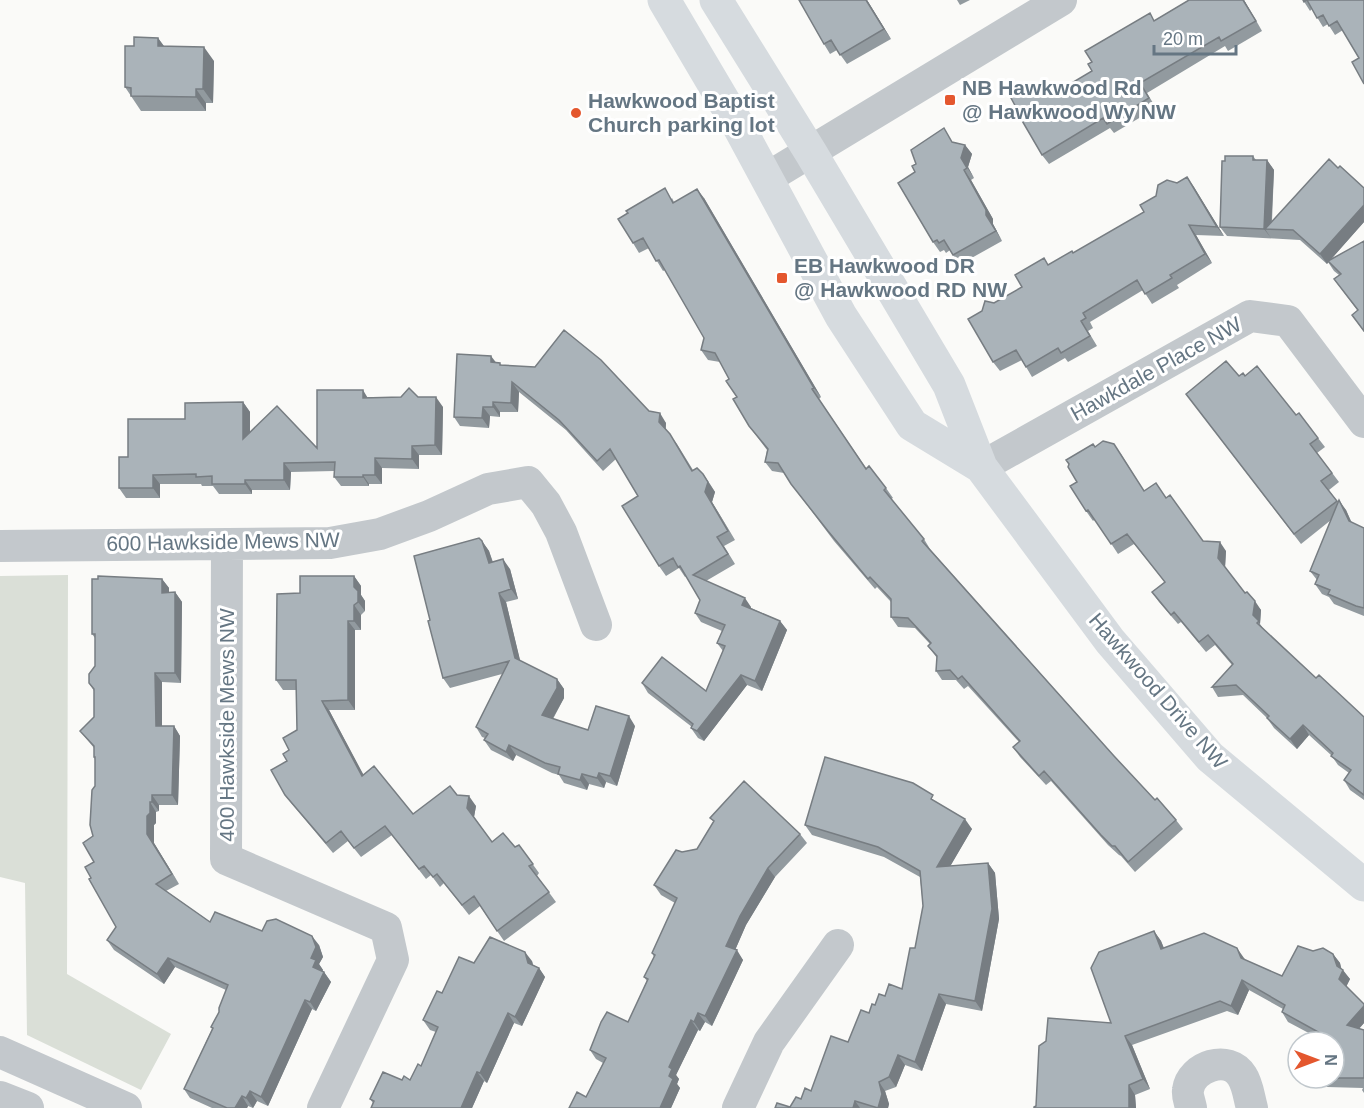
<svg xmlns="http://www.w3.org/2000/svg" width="1364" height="1108" viewBox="0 0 1364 1108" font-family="Arial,sans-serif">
<rect width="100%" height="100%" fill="#fafaf8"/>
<!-- green -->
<path fill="#dadfd7" d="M 68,575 L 67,974 L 171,1034 L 141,1090 L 27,1035 L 25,883 L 0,877 L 0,576 Z"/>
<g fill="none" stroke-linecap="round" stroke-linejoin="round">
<!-- street -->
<path stroke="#c3c8cc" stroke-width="32" d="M 767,178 L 1061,0
M 981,467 L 1250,316 L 1288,321 L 1364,422
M 227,544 L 226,859 L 386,928 L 393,960 L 323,1108
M 0,546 L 330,543 L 380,534 L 429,516 L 488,489 L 528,482 L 546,504 L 561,532 L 596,625
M 0,1052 L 126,1108
M 0,1097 L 28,1108
M 738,1108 L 769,1042 L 838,945
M 1191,1108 C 1190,1102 1187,1096 1188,1090 C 1191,1066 1229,1054 1242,1076 C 1248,1085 1249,1098 1252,1108"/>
<!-- secondary -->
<path stroke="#d6dbdf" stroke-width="33" d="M 664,0 L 739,127 L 841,316 L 912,425 L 981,467
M 716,0 L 811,153 L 949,385 L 981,467 L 1110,641 L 1210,757 L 1364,885"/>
</g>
<!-- wall -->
<path fill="#929a9f" d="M 799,0 L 867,0 L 891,39 L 847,64 L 837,50 L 830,54 L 824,44 Z
M 957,0 L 970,0 L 960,5 Z
M 1189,0 L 1244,0 L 1262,31 L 1228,51 L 1225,46 L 1147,93 L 1156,108 L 1114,133 L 1110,128 L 1049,164 L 1042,155 L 1039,82 L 1046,91 L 1055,93 L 1092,71 L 1155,20 Z
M 1303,0 L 1364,0 L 1359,58 L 1343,30 L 1335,35 L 1328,24 L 1323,27 L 1312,9 L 1310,11 Z
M 158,38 L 164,46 L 214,61 L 213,103 L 206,103 L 206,111 L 141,111 L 125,87 L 134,46 Z
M 953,142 L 965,145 L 972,154 L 968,167 L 974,178 L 971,180 L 993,219 L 993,224 L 1002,241 L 959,265 L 950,250 L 946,253 L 944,250 L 940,252 L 933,242 L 915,172 L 916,164 Z
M 1253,156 L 1256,160 L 1267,160 L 1274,170 L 1272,221 L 1338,168 L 1364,188 L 1364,222 L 1330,260 L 1364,241 L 1364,332 L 1352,315 L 1358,311 L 1334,279 L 1339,275 L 1334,271 L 1328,262 L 1327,264 L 1300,240 L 1227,236 L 1220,227 L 1225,161 Z
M 1187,177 L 1224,236 L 1196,235 L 1212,263 L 1177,285 L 1179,288 L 1152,304 L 1143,290 L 1090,322 L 1093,328 L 1088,331 L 1097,346 L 1068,362 L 1065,358 L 1032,377 L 1022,360 L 1000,371 L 993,362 L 982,311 L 1022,287 L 1049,264 L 1074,253 L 1144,212 L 1177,183 Z
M 672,198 L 674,202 L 704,198 L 821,397 L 819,399 L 866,468 L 886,488 L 893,498 L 891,499 L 924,539 L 930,549 L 1114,756 L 1155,800 L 1176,820 L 1183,829 L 1135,872 L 1121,856 L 1119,855 L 1108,845 L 1051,781 L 1046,785 L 1020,757 L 1013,747 L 1019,742 L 968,686 L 964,689 L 956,680 L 942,680 L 936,671 L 937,658 L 928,646 L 930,644 L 915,628 L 898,627 L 891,617 L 891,602 L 877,587 L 875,589 L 834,541 L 798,493 L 784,473 L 772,471 L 765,462 L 767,450 L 749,426 L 729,379 L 720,362 L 708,360 L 701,350 L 704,338 L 665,270 L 663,271 L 649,248 L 639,253 L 633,243 Z
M 496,363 L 649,411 L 666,423 L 666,430 L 677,444 L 693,470 L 703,474 L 710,484 L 715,492 L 712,502 L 735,540 L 724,546 L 735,564 L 706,581 L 751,607 L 751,608 L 780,621 L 787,630 L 762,691 L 747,685 L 704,741 L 698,738 L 691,728 L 692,727 L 648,693 L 642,683 L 706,691 L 723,651 L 717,643 L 722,631 L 701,622 L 695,613 L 700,600 L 686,576 L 685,577 L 679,568 L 666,576 L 659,566 L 638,496 L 616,459 L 603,471 L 566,430 L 519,392 L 518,412 L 500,412 L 500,417 L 490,416 L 489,428 L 460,426 L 454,417 Z
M 1239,376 L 1245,376 L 1296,415 L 1318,438 L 1325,447 L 1317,453 L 1339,482 L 1329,490 L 1338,503 L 1346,510 L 1352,523 L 1364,528 L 1364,616 L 1334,604 L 1329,597 L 1322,594 L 1315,584 L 1317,580 L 1310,571 L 1331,520 L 1301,544 L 1186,394 Z
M 368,397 L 418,397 L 443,407 L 442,455 L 419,455 L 419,469 L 382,468 L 382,484 L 369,484 L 369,486 L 341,486 L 334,477 L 334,471 L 291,472 L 290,490 L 252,490 L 252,494 L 219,494 L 213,486 L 202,486 L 201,484 L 160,484 L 160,498 L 126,498 L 119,488 L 128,457 L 185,419 L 243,402 L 250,412 L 250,432 L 317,448 Z
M 1095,447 L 1121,454 L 1144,491 L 1166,498 L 1203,541 L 1226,551 L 1225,567 L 1245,593 L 1261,610 L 1260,624 L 1265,631 L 1316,678 L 1364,717 L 1364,800 L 1350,790 L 1344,780 L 1349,773 L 1338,765 L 1331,755 L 1309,735 L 1297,749 L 1274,728 L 1267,718 L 1243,695 L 1218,697 L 1212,687 L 1232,665 L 1215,645 L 1206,652 L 1181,622 L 1178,624 L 1159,602 L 1152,592 L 1165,582 L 1134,544 L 1118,554 L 1095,519 L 1093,521 L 1086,511 L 1077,482 Z
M 482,541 L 489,551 L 493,562 L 510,569 L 518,599 L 506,602 L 520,661 L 557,679 L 564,689 L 564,698 L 553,719 L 588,730 L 635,726 L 617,786 L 606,782 L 604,788 L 589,784 L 587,790 L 564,783 L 559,775 L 552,773 L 516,755 L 513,761 L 491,750 L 484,740 L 485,738 L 482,737 L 476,727 L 502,674 L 450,688 L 443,678 L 430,620 Z
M 354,576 L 361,586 L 361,595 L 365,601 L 365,611 L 361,615 L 361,630 L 355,630 L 355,710 L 329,710 L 363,775 L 413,814 L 457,795 L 476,806 L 474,817 L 492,842 L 515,847 L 519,845 L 539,873 L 537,876 L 556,902 L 504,941 L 480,906 L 469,915 L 444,883 L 440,887 L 431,875 L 426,879 L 392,835 L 361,857 L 348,841 L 333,853 L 292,804 L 285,795 L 287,761 L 289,750 L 297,730 L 296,690 L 283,690 L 276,680 L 300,593 Z
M 98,579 L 162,579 L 169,588 L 169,593 L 175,592 L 182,602 L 181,683 L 162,682 L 162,726 L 174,726 L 180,736 L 178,805 L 159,805 L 159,811 L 156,812 L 156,823 L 154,825 L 154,843 L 179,884 L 166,891 L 210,922 L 262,931 L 319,945 L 323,957 L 319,964 L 323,970 L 322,971 L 324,972 L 331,982 L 316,1011 L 312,1009 L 268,1106 L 257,1101 L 253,1108 L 248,1106 L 247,1108 L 212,1108 L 190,1098 L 184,1089 L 212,1029 L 211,1027 L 219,1012 L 226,990 L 175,967 L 164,984 L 114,950 L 107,940 L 116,927 L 91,878 L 94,862 L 93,836 L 95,786 L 95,760 L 94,757 L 94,748 L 80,731 L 94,717 L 94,691 L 89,683 L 95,666 L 95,638 L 92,634 Z
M 938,803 L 972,829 L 950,866 L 988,863 L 995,873 L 999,919 L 982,1011 L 946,1004 L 922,1071 L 905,1065 L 896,1087 L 885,1091 L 889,1104 L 888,1108 L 775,1108 L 790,1107 L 811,1091 L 875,1005 L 885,996 L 902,989 L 915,948 L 923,906 L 920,877 L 884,857 L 812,835 L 805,825 Z
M 710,818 L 800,834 L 807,843 L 775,877 L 746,925 L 735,950 L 743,960 L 712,1026 L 705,1022 L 700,1031 L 698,1030 L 676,1075 L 679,1079 L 677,1084 L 680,1088 L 671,1108 L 569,1108 L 586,1097 L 603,1063 L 596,1059 L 590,1050 L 628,1022 L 647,981 L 644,977 L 654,957 L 652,953 L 675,903 L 661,895 L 654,885 L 682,852 L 697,849 L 714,822 Z
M 1154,931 L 1161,941 L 1164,948 L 1244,958 L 1245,960 L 1282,976 L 1313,951 L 1333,954 L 1340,963 L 1341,969 L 1350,979 L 1346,987 L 1364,1023 L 1359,1029 L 1364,1030 L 1364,1093 L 1362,1090 L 1363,1088 L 1327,1087 L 1320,1078 L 1320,1039 L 1288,1022 L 1282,1012 L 1283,1009 L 1249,990 L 1238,1015 L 1227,1011 L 1132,1045 L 1150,1089 L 1135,1095 L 1136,1108 L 1034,1108 L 1111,1023 Z
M 532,961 L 533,965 L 539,968 L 545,977 L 522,1026 L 514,1023 L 487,1083 L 484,1081 L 472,1108 L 371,1108 L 373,1103 L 370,1099 L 402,1080 L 410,1080 L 421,1066 L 436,1032 L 430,1030 L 423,1020 L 442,993 L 474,963 Z"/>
<!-- shaded-wall -->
<path fill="#777d82" d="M 866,0 L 867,0 L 891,39 L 884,29 Z
M 1243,0 L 1244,0 L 1262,31 L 1256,21 Z
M 158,38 L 168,52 L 158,46 Z
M 204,47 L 214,61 L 213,103 L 203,89 Z
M 196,89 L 206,103 L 206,111 L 196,97 Z
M 965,145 L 972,154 L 968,167 L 974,178 L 961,158 Z
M 1267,160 L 1274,170 L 1271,229 L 1265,229 L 1271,238 L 1264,229 Z
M 964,170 L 971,180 L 993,219 L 993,224 L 1002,241 L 986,215 Z
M 1187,177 L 1194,187 L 1224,236 L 1217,227 Z
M 697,189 L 704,198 L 821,397 L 814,388 Z
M 1364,205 L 1364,222 L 1327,264 L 1320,254 Z
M 1189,225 L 1196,235 L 1212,263 L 1205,254 Z
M 491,356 L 498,365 L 491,362 Z
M 512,382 L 519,392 L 518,412 L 511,403 Z
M 363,390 L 369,400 L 363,398 Z
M 436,397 L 443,407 L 442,455 L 435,445 Z
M 243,402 L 250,412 L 250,448 L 243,439 Z
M 493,402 L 500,412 L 500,417 L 493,407 Z
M 483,407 L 490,416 L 489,428 L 482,418 Z
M 660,413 L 666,423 L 665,432 L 659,422 Z
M 412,446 L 419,455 L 419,469 L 412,459 Z
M 375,458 L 382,468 L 382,484 L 375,475 Z
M 284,463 L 291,472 L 290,490 L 284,480 Z
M 703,474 L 715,492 L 712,502 L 735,540 L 705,492 Z
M 153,475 L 160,484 L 160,498 L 153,488 Z
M 363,475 L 369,484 L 369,486 L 363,477 Z
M 245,480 L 252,490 L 252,494 L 245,484 Z
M 1339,500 L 1346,510 L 1355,531 L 1349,521 Z
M 482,541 L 489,551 L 496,573 L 489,563 Z
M 1220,542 L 1226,551 L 1225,568 L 1218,558 Z
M 503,559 L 510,569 L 518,599 L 511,589 Z
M 354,576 L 361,586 L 361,595 L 365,601 L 365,611 L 358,602 L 354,587 Z
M 162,579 L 169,588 L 169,602 L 162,593 Z
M 175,592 L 182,602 L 181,683 L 175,673 Z
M 499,593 L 506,602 L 522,668 L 515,658 Z
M 745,598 L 751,607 L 748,614 L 742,605 Z
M 1255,601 L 1261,610 L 1260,624 L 1253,615 Z
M 354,605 L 361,615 L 361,630 L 354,621 Z
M 348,621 L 355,630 L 355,710 L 348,700 Z
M 780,621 L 787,630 L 762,691 L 755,681 Z
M 155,673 L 162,682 L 162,735 L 156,726 Z
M 741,675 L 747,685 L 704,741 L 697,731 Z
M 557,679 L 564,689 L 564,698 L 549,725 L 542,715 Z
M 322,701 L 329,710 L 369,785 L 362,776 Z
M 629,716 L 635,726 L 617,786 L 610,776 Z
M 1303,725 L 1309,735 L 1297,749 L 1290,739 Z
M 174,726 L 180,736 L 178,805 L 172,795 Z
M 509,745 L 516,755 L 513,761 L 506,752 Z
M 599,773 L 606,782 L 604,788 L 597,778 Z
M 582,774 L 589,784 L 587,790 L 580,780 Z
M 152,795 L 159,805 L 159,811 L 152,802 Z
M 469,796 L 476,806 L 474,817 L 467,808 Z
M 150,802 L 156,812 L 156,823 L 154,825 L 154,843 L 179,884 L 147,834 L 147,816 Z
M 965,819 L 972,829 L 944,877 L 937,867 Z
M 988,863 L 995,873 L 999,919 L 982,1011 L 975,1001 Z
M 768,868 L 775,877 L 746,925 L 733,955 L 726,946 L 740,916 Z
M 1154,931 L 1161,941 L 1168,959 L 1161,949 Z
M 312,936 L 319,945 L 323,957 L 319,964 L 323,970 L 320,976 L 313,967 L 311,958 Z
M 1237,948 L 1244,958 L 1248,968 L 1241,958 Z
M 737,950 L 743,960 L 712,1026 L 705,1016 Z
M 525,952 L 532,961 L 535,973 L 528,963 Z
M 1333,954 L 1340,963 L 1342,971 L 1343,970 L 1350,979 L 1345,989 L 1339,979 L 1337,966 Z
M 168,958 L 175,967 L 164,984 L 157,974 Z
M 539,968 L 545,977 L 522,1026 L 515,1017 Z
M 324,972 L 331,982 L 316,1011 L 310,1002 Z
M 1242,980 L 1249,990 L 1238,1015 L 1231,1006 Z
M 939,994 L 946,1004 L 922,1071 L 915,1062 Z
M 305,1000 L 312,1009 L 268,1106 L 261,1097 Z
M 1364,1006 L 1364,1023 L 1353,1035 L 1347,1025 Z
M 508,1013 L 514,1023 L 487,1083 L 480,1073 Z
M 698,1013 L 705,1022 L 700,1031 L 694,1022 Z
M 691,1020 L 698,1030 L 676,1075 L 679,1079 L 677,1084 L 680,1088 L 671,1108 L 660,1108 L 669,1076 L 669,1067 Z
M 1125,1036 L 1132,1045 L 1150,1089 L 1143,1079 Z
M 898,1055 L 905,1065 L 896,1087 L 889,1077 Z
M 477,1072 L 484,1081 L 472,1108 L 461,1108 Z
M 879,1082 L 885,1091 L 889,1104 L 888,1108 L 878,1108 Z
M 1129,1085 L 1135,1095 L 1136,1108 L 1129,1108 Z
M 250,1091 L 257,1101 L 253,1108 L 246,1098 Z
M 242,1096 L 248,1106 L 247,1108 L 235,1108 Z
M 855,1101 L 860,1108 L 853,1108 Z"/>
<!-- building -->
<path fill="#aab3b9" stroke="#777d82" stroke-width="1.5" d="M 799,0 L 866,0 L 884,29 L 840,55 L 831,40 L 824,44 Z
M 1189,0 L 1243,0 L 1256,21 L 1221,41 L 1219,37 L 1140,83 L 1149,98 L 1107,124 L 1103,118 L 1042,155 L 1017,112 L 1018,111 L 1011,98 L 1039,82 L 1045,91 L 1052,89 L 1055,93 L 1092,71 L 1088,64 L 1092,62 L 1085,51 L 1150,13 L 1154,21 Z
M 1303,0 L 1364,0 L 1364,84 L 1352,62 L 1359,58 L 1337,21 L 1329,26 L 1323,15 L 1317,18 L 1307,0 L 1304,2 Z
M 134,37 L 158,38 L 158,46 L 204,47 L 203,89 L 196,89 L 196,97 L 131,96 L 131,88 L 125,87 L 125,46 L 134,46 Z
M 944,128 L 952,142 L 965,145 L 961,158 L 967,168 L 964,170 L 986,210 L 986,215 L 996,231 L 953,255 L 944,240 L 939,243 L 937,240 L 933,242 L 898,183 L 915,172 L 912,166 L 916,164 L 911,150 Z
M 1225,156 L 1253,156 L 1253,160 L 1267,160 L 1264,229 L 1220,227 L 1222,161 L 1225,161 Z
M 1329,159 L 1338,168 L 1340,166 L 1364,188 L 1364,205 L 1320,254 L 1293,230 L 1265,229 Z
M 1187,177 L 1217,227 L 1189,225 L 1205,254 L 1170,275 L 1172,278 L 1145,294 L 1137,280 L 1083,313 L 1086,318 L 1081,321 L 1090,336 L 1061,353 L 1058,348 L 1026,367 L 1016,350 L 993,362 L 968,319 L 982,311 L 985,301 L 994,303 L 1022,287 L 1015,275 L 1044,258 L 1048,265 L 1072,251 L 1073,253 L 1144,212 L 1140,205 L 1156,196 L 1158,185 L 1167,180 L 1177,183 Z
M 665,188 L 673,203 L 697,189 L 814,388 L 812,389 L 866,469 L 869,466 L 886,488 L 884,490 L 924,539 L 922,541 L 1114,756 L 1155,800 L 1157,798 L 1176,820 L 1128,862 L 1115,846 L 1112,846 L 1101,835 L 1044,771 L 1039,776 L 1013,747 L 1020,741 L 962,676 L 958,679 L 950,670 L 936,671 L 937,656 L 928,646 L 931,643 L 908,618 L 891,617 L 891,599 L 870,577 L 868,579 L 828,531 L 791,484 L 778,463 L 765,462 L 768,449 L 749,426 L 733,399 L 737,397 L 726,381 L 729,379 L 715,353 L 701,350 L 704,338 L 659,260 L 656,261 L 643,238 L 633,243 L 618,219 L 628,213 L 626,211 Z
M 1364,241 L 1364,331 L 1352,315 L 1358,310 L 1334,279 L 1341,274 L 1328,261 Z
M 564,330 L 601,360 L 649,411 L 660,413 L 659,422 L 670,434 L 692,471 L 697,468 L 703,474 L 708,482 L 705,492 L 728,531 L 717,537 L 728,554 L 693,575 L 745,598 L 742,605 L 780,621 L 755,681 L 741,675 L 697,731 L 691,728 L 693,724 L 642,683 L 662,657 L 706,691 L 725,646 L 717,643 L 725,625 L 695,613 L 700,600 L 680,566 L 678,567 L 673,558 L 659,566 L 622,506 L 638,496 L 610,449 L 597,461 L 559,420 L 512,382 L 511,403 L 493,402 L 493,407 L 483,407 L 482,418 L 454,417 L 457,354 L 491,356 L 491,362 L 500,363 L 500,365 L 535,367 Z
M 1226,361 L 1239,376 L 1243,373 L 1245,376 L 1257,366 L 1296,415 L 1299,413 L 1318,438 L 1310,444 L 1332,473 L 1321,481 L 1337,501 L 1294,534 L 1186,394 Z
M 409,388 L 418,397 L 436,397 L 435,445 L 412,446 L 412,459 L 375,458 L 375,475 L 363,475 L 363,477 L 334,477 L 335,462 L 284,463 L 284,480 L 245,480 L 245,484 L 212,484 L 212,476 L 196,477 L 196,474 L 153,475 L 153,488 L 119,488 L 119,457 L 128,457 L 128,419 L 185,419 L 185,403 L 243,402 L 243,439 L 277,406 L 317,448 L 317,390 L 363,390 L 363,398 L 401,397 Z
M 1103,441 L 1114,444 L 1144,491 L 1156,483 L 1166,498 L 1170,495 L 1203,541 L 1220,542 L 1218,558 L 1245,593 L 1247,592 L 1255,601 L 1253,615 L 1259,621 L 1257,623 L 1316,678 L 1319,675 L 1364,717 L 1364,795 L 1344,780 L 1351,770 L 1331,756 L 1333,753 L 1303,725 L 1290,739 L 1267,718 L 1269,716 L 1236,685 L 1212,687 L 1233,664 L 1208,635 L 1199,642 L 1174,612 L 1171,615 L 1152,592 L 1165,582 L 1127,534 L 1111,544 L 1088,510 L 1086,511 L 1070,486 L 1077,482 L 1068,467 L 1069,464 L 1066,460 L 1093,444 L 1095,447 Z
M 1339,500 L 1349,521 L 1364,528 L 1364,608 L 1356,606 L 1328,594 L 1330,590 L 1315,584 L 1319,575 L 1310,571 Z
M 479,538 L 482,541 L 489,563 L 503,559 L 511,589 L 499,593 L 515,658 L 557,679 L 557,688 L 542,715 L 588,730 L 596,706 L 629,716 L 610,776 L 599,773 L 597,778 L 582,774 L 580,780 L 558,774 L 560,767 L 545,763 L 509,745 L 506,752 L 484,740 L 488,734 L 476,727 L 509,661 L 443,678 L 428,621 L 430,620 L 414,556 Z
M 98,576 L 162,579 L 162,593 L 175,592 L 175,673 L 155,673 L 156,726 L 174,726 L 172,795 L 152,795 L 152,802 L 150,802 L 150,813 L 147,816 L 147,834 L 172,874 L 156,884 L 210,922 L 215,912 L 262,931 L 267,921 L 276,919 L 312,936 L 316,947 L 311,958 L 316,960 L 313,967 L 324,972 L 310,1002 L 305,1000 L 261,1097 L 250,1091 L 246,1098 L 242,1096 L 235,1108 L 227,1108 L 184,1089 L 213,1028 L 211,1027 L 219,1012 L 219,1008 L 228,985 L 168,958 L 157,974 L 107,940 L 116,927 L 89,879 L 91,878 L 85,867 L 94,862 L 83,843 L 93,836 L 90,825 L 92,790 L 95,786 L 95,757 L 94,757 L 94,746 L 80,731 L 94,717 L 94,689 L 89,683 L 89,674 L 95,666 L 95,634 L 92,634 L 92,579 L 98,579 Z
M 300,576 L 354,576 L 354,587 L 358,591 L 358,602 L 354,605 L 354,621 L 348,621 L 348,700 L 322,701 L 362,776 L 374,766 L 413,814 L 450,786 L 457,795 L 469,796 L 467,808 L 492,842 L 503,833 L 515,847 L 519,845 L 533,864 L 529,866 L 549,892 L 497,931 L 474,896 L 462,905 L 437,874 L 433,877 L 424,866 L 419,869 L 385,826 L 354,848 L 341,831 L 326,843 L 285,795 L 271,770 L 287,761 L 283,754 L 289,750 L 283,738 L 297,730 L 296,680 L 276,680 L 277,594 L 300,593 Z
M 825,757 L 913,783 L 933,795 L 931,799 L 965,819 L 937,867 L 988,863 L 992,909 L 975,1001 L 939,994 L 915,1062 L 898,1055 L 889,1077 L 879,1082 L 882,1094 L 878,1108 L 855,1101 L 853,1108 L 775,1108 L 777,1103 L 790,1107 L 796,1097 L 801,1099 L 805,1088 L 811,1091 L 831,1036 L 848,1042 L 861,1010 L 869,1013 L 872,1004 L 875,1005 L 879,994 L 885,996 L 889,984 L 902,989 L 910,948 L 915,948 L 923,906 L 920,871 L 878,847 L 805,825 Z
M 744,781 L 800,834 L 768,868 L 740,916 L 726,946 L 737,950 L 705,1016 L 698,1013 L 694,1022 L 691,1020 L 669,1067 L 672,1069 L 669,1076 L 673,1079 L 660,1108 L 569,1108 L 577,1092 L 586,1097 L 606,1058 L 590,1050 L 601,1022 L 607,1012 L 628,1022 L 648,979 L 644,977 L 655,955 L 652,953 L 677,898 L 654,885 L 676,850 L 682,852 L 697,849 L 714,821 L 710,818 Z
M 1154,931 L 1161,949 L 1204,933 L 1237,948 L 1241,958 L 1282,976 L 1298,946 L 1313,951 L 1323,948 L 1333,954 L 1337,966 L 1343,970 L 1339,979 L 1364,1004 L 1364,1006 L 1347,1025 L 1364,1030 L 1364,1078 L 1334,1078 L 1334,1042 L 1320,1042 L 1320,1033 L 1282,1012 L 1285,1005 L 1242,980 L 1231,1006 L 1220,1001 L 1125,1036 L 1143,1079 L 1129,1085 L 1129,1108 L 1034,1108 L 1034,1107 L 1036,1106 L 1039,1046 L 1046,1041 L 1048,1018 L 1111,1023 L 1091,968 L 1099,952 Z
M 490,937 L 525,952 L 528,963 L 539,968 L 515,1017 L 508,1013 L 480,1073 L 477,1072 L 461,1108 L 371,1108 L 374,1101 L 370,1099 L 383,1072 L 402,1080 L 404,1076 L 410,1080 L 418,1064 L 421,1066 L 438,1027 L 423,1020 L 437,991 L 442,993 L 459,957 L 474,963 Z"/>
<!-- markers -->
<g fill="#e4572e" stroke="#fff" stroke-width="2">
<rect x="944" y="94" width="12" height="12" rx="3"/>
<circle cx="576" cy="113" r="6"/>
<rect x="776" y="272" width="12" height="12" rx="3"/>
</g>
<g text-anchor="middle" stroke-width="6" stroke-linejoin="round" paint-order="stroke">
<!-- poi labels -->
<g font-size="21" font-weight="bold" fill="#657683" stroke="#fff" text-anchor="start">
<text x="962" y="95">NB Hawkwood Rd<tspan x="962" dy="24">@ Hawkwood Wy NW</tspan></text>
<text x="588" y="108">Hawkwood Baptist<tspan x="588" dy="24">Church parking lot</tspan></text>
<text x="794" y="273">EB Hawkwood DR<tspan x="794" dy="24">@ Hawkwood RD NW</tspan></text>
</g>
<!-- street labels -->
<g font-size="21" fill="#657683" stroke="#fff">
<text transform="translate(1156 369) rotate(-29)" y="7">Hawkdale Place NW</text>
<text transform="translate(223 542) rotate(-1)" y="7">600 Hawkside Mews NW</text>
<text transform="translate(1158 691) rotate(49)" y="7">Hawkwood Drive NW</text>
<text transform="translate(227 725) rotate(-90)" y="7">400 Hawkside Mews NW</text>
</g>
</g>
<!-- north arrow -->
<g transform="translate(1316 1060) rotate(90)"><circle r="28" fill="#ffffff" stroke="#c1c8cd" stroke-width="1.5"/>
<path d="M0-4.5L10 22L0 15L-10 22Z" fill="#e4572e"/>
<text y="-9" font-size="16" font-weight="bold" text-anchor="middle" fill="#657683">N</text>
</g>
<!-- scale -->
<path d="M1154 45v9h82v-9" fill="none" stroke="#657683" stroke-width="3"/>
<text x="1163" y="45" font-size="18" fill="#657683" stroke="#ffffff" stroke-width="4.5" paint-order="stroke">20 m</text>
</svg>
